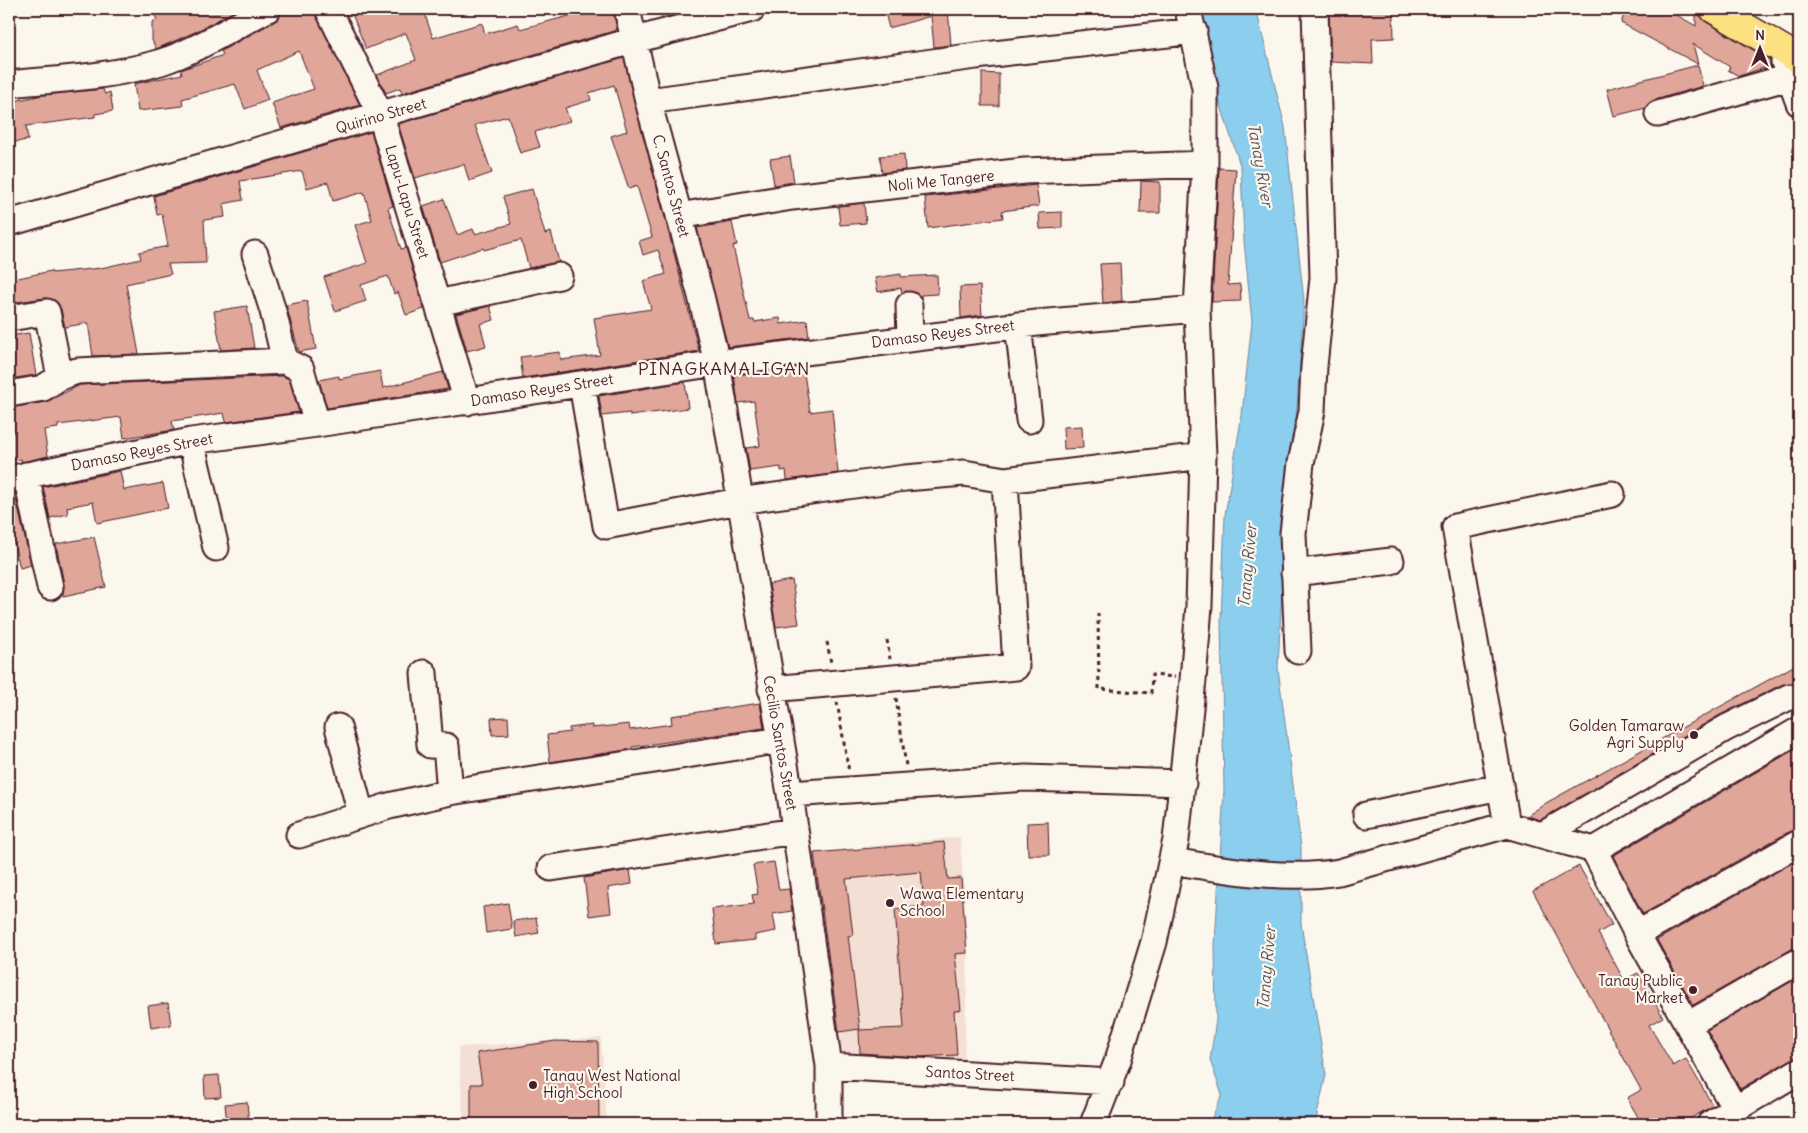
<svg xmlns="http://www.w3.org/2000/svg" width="1808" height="1133" viewBox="0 0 1808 1133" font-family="Delius,sans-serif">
<rect width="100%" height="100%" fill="#fbf7ec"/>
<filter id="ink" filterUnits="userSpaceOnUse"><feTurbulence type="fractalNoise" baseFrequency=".02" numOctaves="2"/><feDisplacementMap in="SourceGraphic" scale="10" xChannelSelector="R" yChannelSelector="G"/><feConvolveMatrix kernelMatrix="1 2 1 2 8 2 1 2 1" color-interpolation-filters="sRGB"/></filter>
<g filter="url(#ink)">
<!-- built -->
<path fill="#f3dfd3" d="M 960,837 L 968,953 L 964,1062 L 836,1061 L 808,853 Z
M 601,1038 L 607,1124 L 464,1124 L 458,1047 Z"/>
<!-- water -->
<path fill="#8cceed" stroke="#72889f" d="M 1198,9 L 1256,9 L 1285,127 L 1304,301 L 1294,453 L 1283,567 L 1278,668 L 1301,847 L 1301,924 L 1326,1075 L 1315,1124 L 1209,1124 L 1222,1095 L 1210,1060 L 1216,1020 L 1215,944 L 1224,790 L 1221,621 L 1225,515 L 1242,414 L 1252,322 L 1244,241 L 1241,168 L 1216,91 Z"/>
<!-- building -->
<path fill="#dfa699" stroke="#4a1f2b" d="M 166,9 L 238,9 L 195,32 L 156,49 L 152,40 L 152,22 L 157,20 L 154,14 Z
M 282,9 L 314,9 L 360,105 L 281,128 L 272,103 L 314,89 L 299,51 L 257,70 L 268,100 L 245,109 L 235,84 L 182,99 L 183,106 L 138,111 L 134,84 L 182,74 L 181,70 L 223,55 L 221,51 L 275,21 L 280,16 Z
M 350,9 L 423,9 L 433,38 L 482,23 L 485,34 L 518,24 L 520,29 L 595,9 L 613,9 L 617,30 L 402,93 L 400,88 L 386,93 L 377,75 L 416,60 L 406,33 L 366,49 Z
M 660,9 L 697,9 L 662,18 Z
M 884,9 L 948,9 L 951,45 L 934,47 L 931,16 L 889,28 Z
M 1329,9 L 1393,9 L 1394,38 L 1372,39 L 1373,64 L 1331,62 Z
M 1626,9 L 1666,9 L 1696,26 L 1696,12 L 1706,22 L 1770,60 L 1770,66 L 1739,76 L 1728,70 L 1730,67 L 1693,44 L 1698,64 L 1621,23 Z
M 624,58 L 699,351 L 523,378 L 520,357 L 560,352 L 561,360 L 600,355 L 594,318 L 651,309 L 643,281 L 666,274 L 658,250 L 643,255 L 639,241 L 652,237 L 637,186 L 629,189 L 611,136 L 627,131 L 614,85 L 589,93 L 591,100 L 565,108 L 570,121 L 535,132 L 540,147 L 520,153 L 508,116 L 475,125 L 492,173 L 469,181 L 464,164 L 415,178 L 398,124 Z
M 1698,65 L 1703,86 L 1654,100 L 1646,108 L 1614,116 L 1607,89 Z
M 982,73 L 999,74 L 999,106 L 982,106 Z
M 103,89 L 105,94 L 110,92 L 113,111 L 95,114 L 95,117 L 26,126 L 28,140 L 9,143 L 9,102 L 43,95 Z
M 371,132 L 393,206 L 388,208 L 401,249 L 406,248 L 424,309 L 406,315 L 398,292 L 394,294 L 388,276 L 361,285 L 366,301 L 335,311 L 324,277 L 367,263 L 355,225 L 372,220 L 364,192 L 333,201 L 328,182 L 307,188 L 302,171 L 240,181 L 243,200 L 223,204 L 225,217 L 204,220 L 206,263 L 168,264 L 171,274 L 126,284 L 139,354 L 93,356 L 88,323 L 65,327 L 61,309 L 52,299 L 45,298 L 9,303 L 9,280 L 51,271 L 52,273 L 101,268 L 141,259 L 139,252 L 168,246 L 162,214 L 157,215 L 154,196 Z
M 904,154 L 905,170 L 882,173 L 880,156 Z
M 790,156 L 794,182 L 774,185 L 770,159 Z
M 1219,168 L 1236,169 L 1228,285 L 1240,284 L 1241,301 L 1212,302 Z
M 1141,181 L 1160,182 L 1160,213 L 1140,213 Z
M 1036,185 L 1039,206 L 1002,211 L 1003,218 L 928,228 L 925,197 Z
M 532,189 L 545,234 L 551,232 L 559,262 L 529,268 L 521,240 L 484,250 L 483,248 L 440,262 L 423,206 L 444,199 L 457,235 L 473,229 L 475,234 L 511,224 L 503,197 Z
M 864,203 L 866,223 L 840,225 L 838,206 Z
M 1062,212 L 1062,228 L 1040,229 L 1039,213 Z
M 732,222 L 737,245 L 733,246 L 750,320 L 754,320 L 754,322 L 780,318 L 781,324 L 807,320 L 809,337 L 728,347 L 697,228 Z
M 1120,263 L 1122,301 L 1103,303 L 1100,264 Z
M 901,274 L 901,277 L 937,275 L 938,294 L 921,295 L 921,298 L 915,292 L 902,293 L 901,288 L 878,292 L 875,278 Z
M 980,286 L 982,315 L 961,318 L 960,287 Z
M 307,301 L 316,349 L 299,352 L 286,305 Z
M 247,306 L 254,348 L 221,350 L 214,311 Z
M 490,306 L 494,320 L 480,324 L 486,346 L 467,351 L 456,314 Z
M 29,333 L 36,375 L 9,379 L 9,336 Z
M 803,367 L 810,412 L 832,409 L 838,473 L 787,480 L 786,470 L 781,471 L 781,467 L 750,471 L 746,448 L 760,446 L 754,401 L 738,403 L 734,375 Z
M 380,371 L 383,388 L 443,372 L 448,389 L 327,408 L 319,380 L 339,376 L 339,379 Z
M 282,376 L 289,379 L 299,412 L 226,422 L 224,413 L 172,421 L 174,430 L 124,438 L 121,417 L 58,425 L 58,428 L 44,430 L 48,456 L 22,462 L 21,459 L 9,461 L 9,434 L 14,433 L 10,408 L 46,402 L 80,385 Z
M 685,382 L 688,408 L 630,416 L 630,413 L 602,416 L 599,396 Z
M 1082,426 L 1083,448 L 1064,449 L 1063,427 Z
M 120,471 L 124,490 L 163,483 L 168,508 L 97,523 L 93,502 L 67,507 L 68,514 L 50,518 L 43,487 Z
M 16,499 L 31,565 L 20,568 L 14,543 L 9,544 L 9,501 Z
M 94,537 L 106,587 L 63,596 L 64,584 L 56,544 Z
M 792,580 L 799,624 L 776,627 L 769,584 Z
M 1799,663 L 1799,682 L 1783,684 L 1720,715 L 1540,820 L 1527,816 L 1546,803 Z
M 760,703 L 764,728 L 632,747 L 632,749 L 550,762 L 547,735 L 570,732 L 569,728 L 592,725 L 592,728 L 629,724 L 630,730 L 672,724 L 671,716 Z
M 508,717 L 509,734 L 492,735 L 491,718 Z
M 1799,747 L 1799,829 L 1792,830 L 1643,914 L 1613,856 Z
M 1048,822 L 1049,855 L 1028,855 L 1027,823 Z
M 944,842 L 948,879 L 961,878 L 967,953 L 955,954 L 961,1010 L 954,1011 L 957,1055 L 919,1057 L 860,1053 L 859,1030 L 904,1028 L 895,909 L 924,906 L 921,872 L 846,879 L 853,935 L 848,936 L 860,1029 L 839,1032 L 814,853 Z
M 1799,859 L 1799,947 L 1792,949 L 1693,1005 L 1657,940 Z
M 774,862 L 779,890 L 789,889 L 792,911 L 773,914 L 776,931 L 755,935 L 755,940 L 716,944 L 712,909 L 754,904 L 752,895 L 758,894 L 753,865 Z
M 1579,866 L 1612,925 L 1598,933 L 1624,980 L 1638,973 L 1663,1017 L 1649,1025 L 1673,1066 L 1686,1059 L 1713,1106 L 1680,1124 L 1642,1124 L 1627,1098 L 1641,1090 L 1533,891 Z
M 630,870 L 632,884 L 608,888 L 611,913 L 589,916 L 584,878 Z
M 508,903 L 512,929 L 486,933 L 483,907 Z
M 536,918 L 539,933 L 516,937 L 513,921 Z
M 1799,977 L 1799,1057 L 1792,1059 L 1740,1089 L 1707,1030 Z
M 168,1003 L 171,1025 L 151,1028 L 148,1006 Z
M 555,1041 L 598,1042 L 599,1121 L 548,1122 L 548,1124 L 471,1124 L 471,1084 L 482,1084 L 477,1053 Z
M 219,1075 L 221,1097 L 205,1098 L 204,1076 Z
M 247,1102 L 249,1124 L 227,1124 L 225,1104 Z"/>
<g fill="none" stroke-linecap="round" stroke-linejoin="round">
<!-- minor casing -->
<g stroke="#4a1f2b" stroke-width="29">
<path id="minor" d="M 328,9 L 381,116 L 467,402
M 627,9 L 648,101 L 701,296 L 717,363 L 790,794 L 829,1066 L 829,1124
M 1784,62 L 1799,103
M 9,84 C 59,79 112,77 161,62 C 198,50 233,27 268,9
M 648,101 L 976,56 L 1194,31
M 1658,114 L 1789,77
M 679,216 L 792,197 L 1025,171 L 1205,164
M 9,223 L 635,40 L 752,9
M 255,254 L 273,311 L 285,361
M 438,303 L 559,276
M 909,305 L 910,338
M 9,318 L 47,312 L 60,377
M 1018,325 L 1029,420
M 582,384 L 606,526 L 739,501 L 905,478 L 964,473 L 1005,480 L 1203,456
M 9,394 L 43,388 L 60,377 L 77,371 L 285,361 L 301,369 L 317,424
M 191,441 L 216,548
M 26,475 L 50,587
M 9,479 L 191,441 L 317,424 L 717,363 L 1037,323 L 1197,309
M 1294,573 L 1391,561
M 1298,651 L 1293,533 L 1301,463 L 1312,411 L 1314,366 L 1323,278 L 1315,9
M 424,673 L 430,745 L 446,746 L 450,792
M 771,689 L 1016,667 L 1005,480
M 338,727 L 361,814
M 790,794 L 1026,778 L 1183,783
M 1366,815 L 1500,787
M 1507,825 L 1455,527 L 1612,494
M 1544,834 L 1726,728 L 1789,697
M 299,835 L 389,806 L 450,792 L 781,740
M 1594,850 L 1799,730
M 1172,861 C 1224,870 1287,881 1339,872 L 1507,825 L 1594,850 L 1637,934 L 1735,1109 L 1799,1071
M 551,868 L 795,831
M 1637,934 L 1799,843
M 1689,1024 L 1799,961
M 829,1066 L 1111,1082
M 1093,1124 L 1118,1060 L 1154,942 L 1176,840 L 1193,680 L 1199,606 L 1203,456 L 1197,309 L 1205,164 L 1205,88 L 1188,9
M 1710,1124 L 1735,1109"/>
</g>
<!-- major casing -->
<g stroke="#4a1f2b" stroke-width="31">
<path id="major" d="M 1714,9 L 1799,59"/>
</g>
<!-- path -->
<path stroke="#4a1f2b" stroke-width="3" stroke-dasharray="4 4" stroke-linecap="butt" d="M 1098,613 L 1099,689 L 1151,693 L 1152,675 L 1175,677
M 887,640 L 890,659
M 827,642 L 831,663
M 896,698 L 906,766
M 837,702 L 849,772"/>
<!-- minor -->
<use href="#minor" stroke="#fbf7ec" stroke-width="25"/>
<!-- major -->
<use href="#major" stroke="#fde080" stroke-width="28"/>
</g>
</g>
<!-- markers -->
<g fill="#4a1f2b" stroke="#fbf7ec" stroke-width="2">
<circle cx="1694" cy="735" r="5"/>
<circle cx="890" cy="903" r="5"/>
<circle cx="1693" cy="990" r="5"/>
<circle cx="533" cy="1085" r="5"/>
</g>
<g text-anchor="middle" stroke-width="4.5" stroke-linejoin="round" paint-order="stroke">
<!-- street labels -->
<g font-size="15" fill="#4a1f2b" stroke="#fbf7ec">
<text transform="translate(381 116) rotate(-16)" y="5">Quirino Street</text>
<text transform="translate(941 181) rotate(-6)" y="5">Noli Me Tangere</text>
<text transform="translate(671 186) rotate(75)" y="5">C. Santos Street</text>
<text transform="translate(407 202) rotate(73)" y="5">Lapu-Lapu Street</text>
<text transform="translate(943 334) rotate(-7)" y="5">Damaso Reyes Street</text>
<text transform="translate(542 390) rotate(-9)" y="5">Damaso Reyes Street</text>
<text transform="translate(142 452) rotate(-11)" y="5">Damaso Reyes Street</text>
<text transform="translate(780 743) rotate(80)" y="5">Cecilio Santos Street</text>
<text transform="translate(970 1074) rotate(3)" y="5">Santos Street</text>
</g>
<!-- poi labels -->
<g font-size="15" fill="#4a1f2b" stroke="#fbf7ec" text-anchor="end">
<text x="1684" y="731">Golden Tamaraw<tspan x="1684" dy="17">Agri Supply</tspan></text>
<text x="900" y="899" text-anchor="start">Wawa Elementary<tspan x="900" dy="17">School</tspan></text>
<text x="1683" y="986">Tanay Public<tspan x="1683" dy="17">Market</tspan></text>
<text x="543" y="1081" text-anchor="start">Tanay West National<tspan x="543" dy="17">High School</tspan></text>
</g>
<!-- water labels -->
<g font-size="16" font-style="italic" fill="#5e5465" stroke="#fbf7ec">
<text transform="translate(1261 165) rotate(80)" y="6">Tanay River</text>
<text transform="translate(1247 566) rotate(-85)" y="6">Tanay River</text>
<text transform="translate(1266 968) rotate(-85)" y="6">Tanay River</text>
</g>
<!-- quarter labels -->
<g font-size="18" letter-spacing="1" fill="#4a1f2b" stroke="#fbf7ec">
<text x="724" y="375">PINAGKAMALIGAN</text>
</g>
</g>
<!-- margin -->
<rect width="1808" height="1133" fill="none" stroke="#fbf7ec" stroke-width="30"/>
<rect x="15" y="15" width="1778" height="1103" fill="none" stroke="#4a1f2b" stroke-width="2" filter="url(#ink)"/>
<!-- north arrow -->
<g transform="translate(1760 48)" stroke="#fbf7ec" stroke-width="4" paint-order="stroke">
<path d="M0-4L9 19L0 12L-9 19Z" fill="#4a1f2b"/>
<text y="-8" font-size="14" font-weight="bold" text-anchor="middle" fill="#4a1f2b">N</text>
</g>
</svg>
